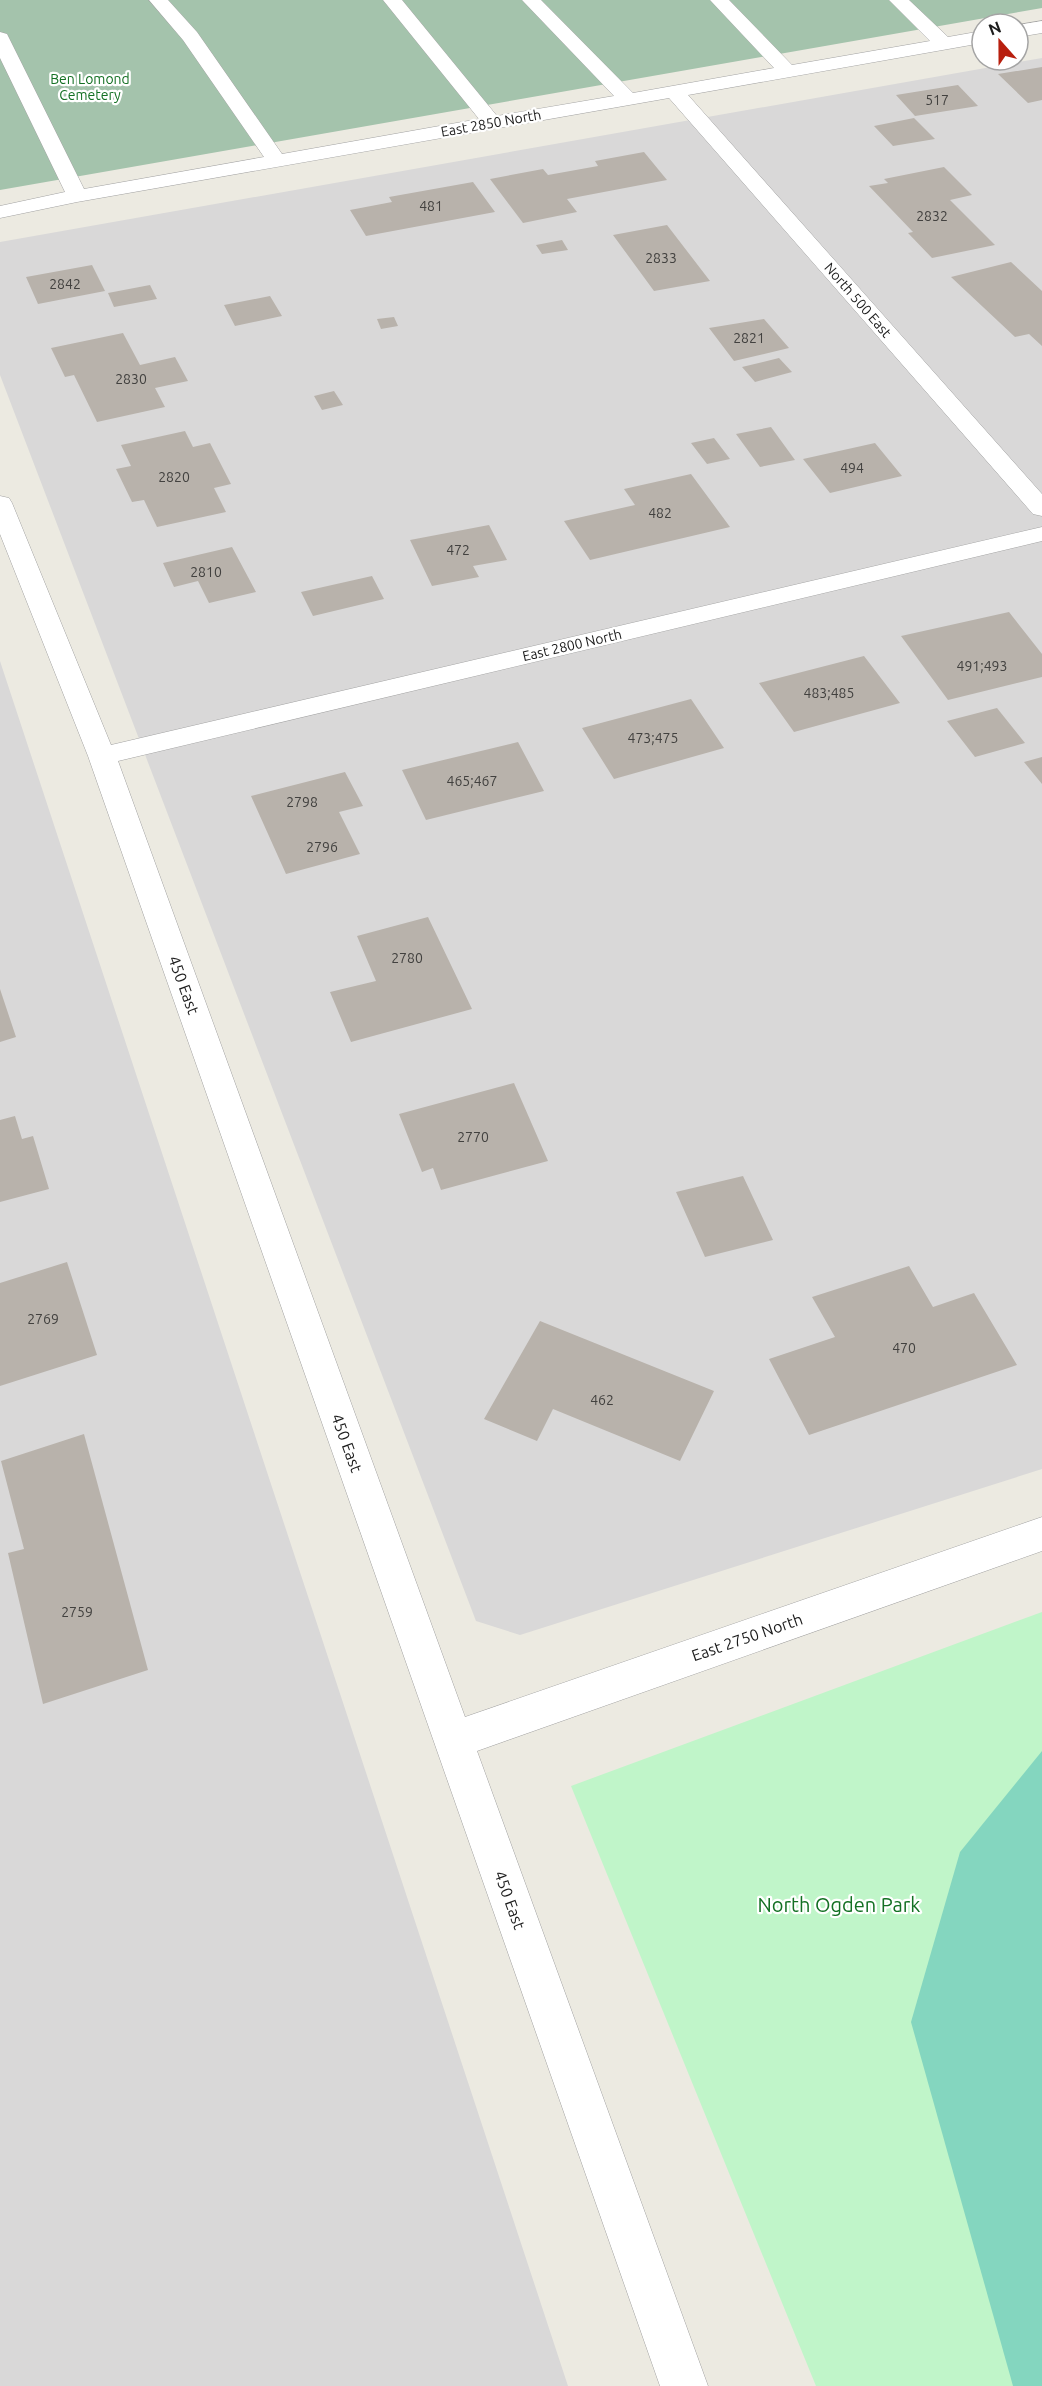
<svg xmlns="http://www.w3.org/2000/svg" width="1042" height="2386" viewBox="0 0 1042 2386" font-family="Ubuntu,sans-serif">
<rect width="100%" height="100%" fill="#eceae1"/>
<!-- residential -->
<path fill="#d9d8d8" d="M 1042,58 L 1042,1469 L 520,1635 L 476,1621 L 0,375 L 0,242 Z
M 0,661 L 568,2386 L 0,2386 Z"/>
<!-- cemetery -->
<path fill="#a4c3ac" d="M 0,0 L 1042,0 L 1042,8 L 0,190 Z"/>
<!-- park -->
<path fill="#c0f5c9" d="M 1042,1612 L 1042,2386 L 816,2386 L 571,1786 Z"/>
<!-- pitch -->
<path fill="#84d6bf" d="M 1042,1751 L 1042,2386 L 1013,2386 L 911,2022 L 960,1852 Z"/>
<!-- building -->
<path fill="#b8b2ab" d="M 1042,67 L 1042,100 L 1028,103 L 998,74 Z
M 958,85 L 978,106 L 915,116 L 896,95 Z
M 914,118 L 935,139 L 893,146 L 874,126 Z
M 644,152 L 667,180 L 567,199 L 577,212 L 523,223 L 490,179 L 543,169 L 548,175 L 598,166 L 595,161 Z
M 944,167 L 972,195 L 950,200 L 995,245 L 932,258 L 908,233 L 913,232 L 869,186 L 888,183 L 884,179 Z
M 473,182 L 495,212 L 366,236 L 350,210 L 392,202 L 389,197 Z
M 667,225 L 710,281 L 654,291 L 613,235 Z
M 562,240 L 568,250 L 542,254 L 536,245 Z
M 1011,262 L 1042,291 L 1042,346 L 1029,334 L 1015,337 L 951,277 Z
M 92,265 L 105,291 L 38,304 L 26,277 Z
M 150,285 L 157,299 L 114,307 L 108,293 Z
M 270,296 L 282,316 L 235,326 L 224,305 Z
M 394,317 L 398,326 L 381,329 L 377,319 Z
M 764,319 L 789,348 L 734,361 L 709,328 Z
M 123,333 L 140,365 L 175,357 L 188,381 L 155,388 L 165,407 L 97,422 L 74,375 L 65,377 L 51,348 Z
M 779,358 L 792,372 L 755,382 L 742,367 Z
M 334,391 L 343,405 L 322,410 L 314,396 Z
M 771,427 L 795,460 L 760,467 L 736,434 Z
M 185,431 L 193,447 L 210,443 L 231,484 L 214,488 L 226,512 L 157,527 L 144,500 L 132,502 L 116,469 L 131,466 L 121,445 Z
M 714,438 L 730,459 L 707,464 L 691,443 Z
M 875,443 L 902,476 L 830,493 L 803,459 Z
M 691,474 L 730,527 L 590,560 L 564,521 L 635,505 L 624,489 Z
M 489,525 L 507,560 L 473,566 L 479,577 L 432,586 L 410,540 Z
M 232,547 L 256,592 L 209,603 L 198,581 L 174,587 L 163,563 Z
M 372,576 L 384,599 L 313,616 L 301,592 Z
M 1009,612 L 1042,654 L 1042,677 L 948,700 L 901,636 Z
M 864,656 L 900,703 L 794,732 L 759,683 Z
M 691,699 L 724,748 L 614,779 L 582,728 Z
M 997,708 L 1025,743 L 975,757 L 947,721 Z
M 518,742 L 544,791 L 426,820 L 402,770 Z
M 1042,757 L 1042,784 L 1024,762 Z
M 345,772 L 363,806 L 339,812 L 360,854 L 286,874 L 251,796 Z
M 428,917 L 472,1009 L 351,1042 L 330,992 L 376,981 L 357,936 Z
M 0,989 L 16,1037 L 0,1042 Z
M 514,1083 L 548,1161 L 441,1190 L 433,1168 L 422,1172 L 399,1114 Z
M 15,1116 L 22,1139 L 33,1136 L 49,1189 L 0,1202 L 0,1120 Z
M 743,1176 L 773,1240 L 705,1257 L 676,1192 Z
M 67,1262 L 97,1355 L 0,1386 L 0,1283 Z
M 909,1266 L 933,1307 L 974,1293 L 1017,1365 L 809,1435 L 769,1359 L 835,1337 L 812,1297 Z
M 540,1321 L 714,1391 L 680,1461 L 553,1409 L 537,1441 L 484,1419 Z
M 84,1434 L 148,1670 L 43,1704 L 8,1553 L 24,1549 L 1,1461 Z"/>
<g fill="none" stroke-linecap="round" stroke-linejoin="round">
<!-- minor casing -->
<g stroke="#a2a2a2" stroke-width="1">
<path id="minor" d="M 149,0 L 168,0 L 197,32 L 282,154 L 479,119 L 383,0 L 402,0 L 497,116 L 614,96 L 522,0 L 541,0 L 633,93 L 774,68 L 710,0 L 729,0 L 792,65 L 930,41 L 889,0 L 909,0 L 948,37 L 982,31 L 982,43 L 688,95 L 1042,494 L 1042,516 L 1033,514 L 669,98 L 77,202 L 0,218 L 0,206 L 65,192 L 0,58 L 0,32 L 7,34 L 9,38 L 84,189 L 264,157 L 183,40 Z
M 1042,21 L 1042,33 L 1018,37 L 1018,25 Z
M 0,496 L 9,498 L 12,503 L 111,745 L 1042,527 L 1042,541 L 118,761 L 465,1717 L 1042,1517 L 1042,1551 L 477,1751 L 708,2386 L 660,2386 L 88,756 L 0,534 Z"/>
</g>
<!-- minor -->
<use href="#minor" fill="#fff" fill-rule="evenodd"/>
</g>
<g text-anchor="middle" stroke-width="4.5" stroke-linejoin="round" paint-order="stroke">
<!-- far-park labels -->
<g font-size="14" fill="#137023" stroke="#fff">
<text x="90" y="84">Ben Lomond<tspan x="90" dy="16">Cemetery</tspan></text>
</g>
<!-- number labels -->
<g font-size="14" fill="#42413f">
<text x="937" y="105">517</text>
<text x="431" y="211">481</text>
<text x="932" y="221">2832</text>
<text x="661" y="263">2833</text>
<text x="65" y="289">2842</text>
<text x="749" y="343">2821</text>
<text x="131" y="384">2830</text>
<text x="852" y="473">494</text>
<text x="174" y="482">2820</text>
<text x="660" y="518">482</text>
<text x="458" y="555">472</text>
<text x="206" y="577">2810</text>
<text x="982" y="671">491;493</text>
<text x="829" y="698">483;485</text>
<text x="653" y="743">473;475</text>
<text x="472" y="786">465;467</text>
<text x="302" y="807">2798</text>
<text x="322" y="852">2796</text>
<text x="407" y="963">2780</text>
<text x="473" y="1142">2770</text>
<text x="43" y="1324">2769</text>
<text x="904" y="1353">470</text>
<text x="602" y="1405">462</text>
<text x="77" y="1617">2759</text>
</g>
<!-- far-street labels -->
<g font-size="14" fill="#1b1b1b" stroke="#fff">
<text transform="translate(491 123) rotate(-10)" y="5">East 2850 North</text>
<text transform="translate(858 300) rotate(49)" y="5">North 500 East</text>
<text transform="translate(572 645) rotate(-13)" y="5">East 2800 North</text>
</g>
<!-- street labels -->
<g font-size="16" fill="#1b1b1b" stroke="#fff">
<text transform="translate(184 985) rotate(70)" y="6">450 East</text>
<text transform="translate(347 1443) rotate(70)" y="6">450 East</text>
<text transform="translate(747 1637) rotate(-19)" y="6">East 2750 North</text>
<text transform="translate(510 1900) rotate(70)" y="6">450 East</text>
</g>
<!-- near-park labels -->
<g font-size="20" fill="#137023" stroke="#fff">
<text x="839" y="1912">North Ogden Park</text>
</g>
</g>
<!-- north arrow -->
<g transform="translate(1000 42) rotate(339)"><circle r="28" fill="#ffffff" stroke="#a4a4a4" stroke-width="1.5"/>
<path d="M0-4.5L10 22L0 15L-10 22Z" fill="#b81f0e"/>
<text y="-9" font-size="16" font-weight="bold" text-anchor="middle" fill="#1b1b1b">N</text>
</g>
</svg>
